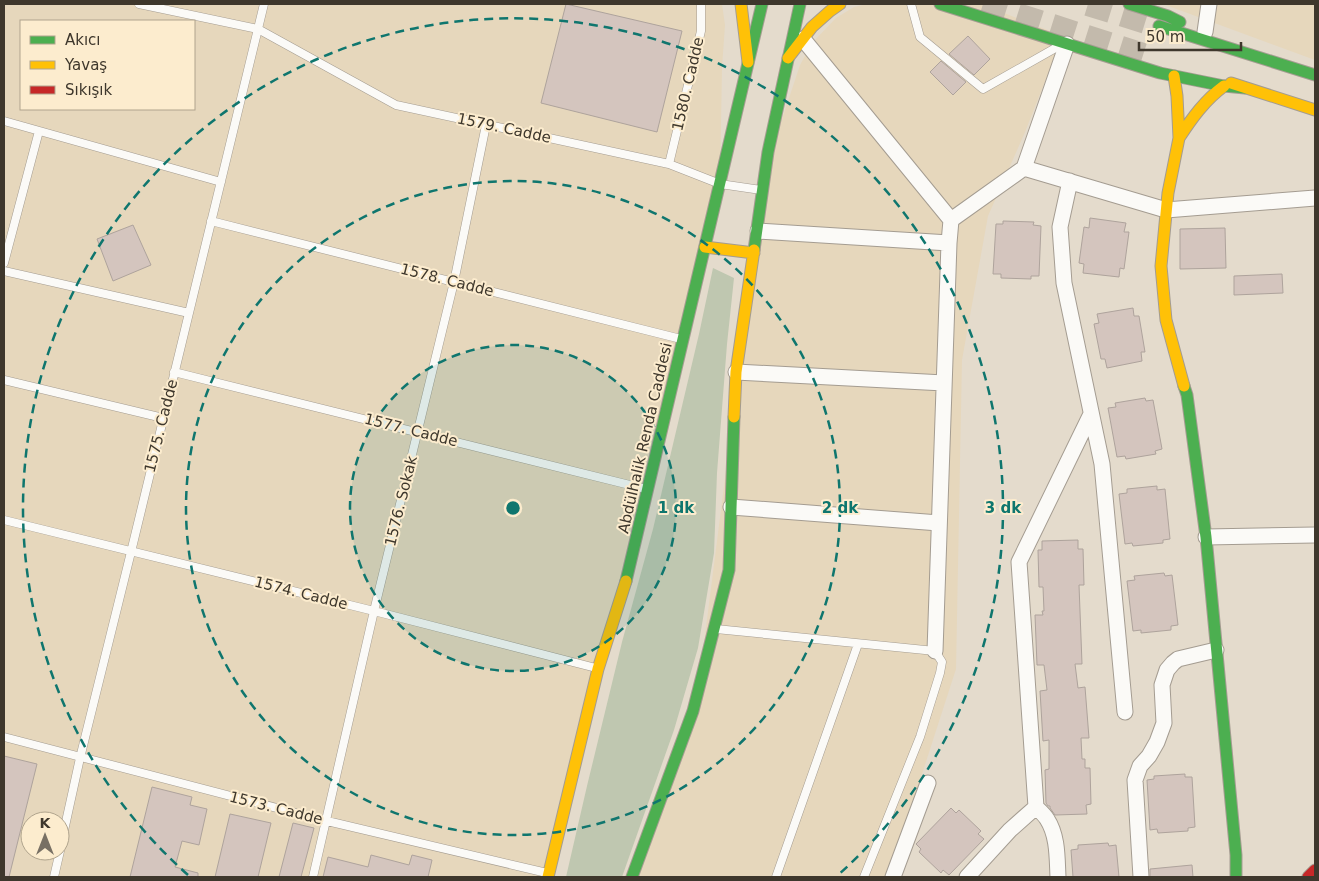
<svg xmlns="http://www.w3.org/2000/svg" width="1319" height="881" viewBox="0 0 1319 881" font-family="'DejaVu Sans',sans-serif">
<rect width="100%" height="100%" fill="#e4dbcc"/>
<!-- built -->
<path fill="#e6d7bc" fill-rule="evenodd" d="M 4,4 L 722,4 L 725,25 L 722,67 L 720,184 L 548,877 L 4,877 ZM 21,21 L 194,21 L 194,109 L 21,109 ZM 30,821 L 60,821 L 60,851 L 30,851 Z
M 867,4 L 981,4 L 1063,36 L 1025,132 L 988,216 L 962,360 L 956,669 L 912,805 L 885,877 L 632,877 L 698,690 L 735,400 L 767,164 L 800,65 L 813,42 L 836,18 L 854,7 Z
M 1163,4 L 1315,4 L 1315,60 Z"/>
<!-- green -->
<path fill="#bfc7b0" d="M 713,268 L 734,278 L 727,344 L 717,473 L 714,553 L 698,648 L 674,730 L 622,877 L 566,877 L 587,786 L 622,642 L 653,529 L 699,334 Z"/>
<!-- building -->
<path fill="#d4c5be" stroke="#aea39c" d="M 566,4 L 682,31 L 657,132 L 541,103 Z
M 968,36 L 990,59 L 974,75 L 949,54 Z
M 941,61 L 966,82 L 953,95 L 930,72 Z
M 1090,218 L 1126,223 L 1124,232 L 1129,232 L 1124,269 L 1120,268 L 1119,277 L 1083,273 L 1084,264 L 1079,263 L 1084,227 L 1089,228 Z
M 1003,221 L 1034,222 L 1033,225 L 1041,226 L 1039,276 L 1031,276 L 1031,279 L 1001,278 L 1001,274 L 993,274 L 996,224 L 1003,224 Z
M 133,225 L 151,265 L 113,281 L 97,239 Z
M 1225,228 L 1226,268 L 1180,269 L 1180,229 Z
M 1282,274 L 1283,293 L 1234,295 L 1234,276 Z
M 1133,308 L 1134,316 L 1139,316 L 1145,352 L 1141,352 L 1142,361 L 1107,368 L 1105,359 L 1101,359 L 1094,324 L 1099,323 L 1097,314 Z
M 1145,398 L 1146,401 L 1153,400 L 1162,449 L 1155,451 L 1156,454 L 1126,459 L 1125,456 L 1117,457 L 1108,408 L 1116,407 L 1115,403 Z
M 1157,486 L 1157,490 L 1165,489 L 1170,539 L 1163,540 L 1163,543 L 1133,546 L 1132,543 L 1125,544 L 1119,494 L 1127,493 L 1127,489 Z
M 1078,540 L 1078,549 L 1083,549 L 1084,585 L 1079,585 L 1082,664 L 1075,664 L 1078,688 L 1085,687 L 1089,738 L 1081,738 L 1082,759 L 1085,759 L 1085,768 L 1090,768 L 1091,804 L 1086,805 L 1087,814 L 1055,815 L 1050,808 L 1050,806 L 1048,806 L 1046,803 L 1045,770 L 1049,769 L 1049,740 L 1043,741 L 1040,691 L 1047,690 L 1044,665 L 1037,665 L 1035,615 L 1043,615 L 1042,611 L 1044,611 L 1043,587 L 1039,587 L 1038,550 L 1042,550 L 1042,541 Z
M 1164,573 L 1165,576 L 1172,575 L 1178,625 L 1171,626 L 1171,630 L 1141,633 L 1141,630 L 1133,631 L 1127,581 L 1135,580 L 1134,576 Z
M 4,756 L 37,764 L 9,877 L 4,877 Z
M 1185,774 L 1185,777 L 1192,777 L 1195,827 L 1188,828 L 1188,831 L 1158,833 L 1157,829 L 1150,830 L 1147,780 L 1154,779 L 1154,776 Z
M 152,787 L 192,797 L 190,805 L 207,809 L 199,845 L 182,841 L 175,867 L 198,873 L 198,877 L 130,877 Z
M 951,808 L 956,813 L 959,810 L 981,831 L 978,834 L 984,839 L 949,875 L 943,870 L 941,873 L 919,852 L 921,849 L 916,844 Z
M 230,814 L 271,823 L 258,877 L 215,877 Z
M 293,823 L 314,828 L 301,877 L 279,877 Z
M 1108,843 L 1109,846 L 1116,845 L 1119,877 L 1073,877 L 1071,850 L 1078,849 L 1078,845 Z
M 371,855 L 409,865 L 412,855 L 432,860 L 428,877 L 323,877 L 328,857 L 368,867 Z
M 1192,865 L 1193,877 L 1150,877 L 1150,869 Z"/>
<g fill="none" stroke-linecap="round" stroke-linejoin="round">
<!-- primary-tunnel -->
<path stroke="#c3baac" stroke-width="24" stroke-dasharray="24 12" stroke-linecap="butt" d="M 983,4 L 1153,58
M 1088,4 L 1159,26"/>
<!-- lane casing -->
<g stroke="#a49c91" stroke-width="9">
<path id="lane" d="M 139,4 L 258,29 L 396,105 L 669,164 L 720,184 L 761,190
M 911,4 L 920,37 L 983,89 L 1059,46
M 4,121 L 221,182
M 669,164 L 701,31 L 701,4
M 211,221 L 681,339
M 4,263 L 39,131
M 4,271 L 189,313
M 174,372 L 646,489
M 4,380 L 163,418
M 4,520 L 374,611 L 596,668
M 716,629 L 935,651 L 942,662 L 940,673 L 920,737 L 864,877
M 4,737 L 327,821 L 547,873
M 60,849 L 80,758 L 131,552 L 264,4
M 54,877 L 60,851
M 313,877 L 374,611 L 454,282 L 486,125
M 776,877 L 858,644"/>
</g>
<!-- street casing -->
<g stroke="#a49c91" stroke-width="17">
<path id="street" d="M 1205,32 L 1209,4
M 803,39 L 951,220
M 1067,44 L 1024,168 L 1166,210 L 1315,198
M 1070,181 L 1060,227 L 1064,283 L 1102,464 L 1125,712
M 758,231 L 949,243
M 736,372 L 944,383
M 731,507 L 939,523
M 1206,537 L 1315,535
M 935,651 L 949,243 L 951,220 L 1024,168
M 893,877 L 928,783
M 967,877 L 1010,830 L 1036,807
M 1058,877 C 1057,858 1058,836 1047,819 C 1044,814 1040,811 1036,807 L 1019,562 L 1091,414
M 1141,877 L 1135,780 L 1140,766 L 1149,756 L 1157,742 L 1164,723 L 1162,685 L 1167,670 L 1173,663 L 1178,659 L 1216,650"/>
</g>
<!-- fast casing -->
<g stroke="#a49c91" stroke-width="13">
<path id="fast" d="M 940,4 L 1160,73 L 1224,86 L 1245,88
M 1129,4 L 1168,16 L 1180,22
M 1159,26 L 1315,75
M 754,250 L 768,152 L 800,4
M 1184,386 L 1187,395 L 1206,537 L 1236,855 L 1236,877
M 626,581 L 762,4
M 632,877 L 693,711 L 729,570 L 734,417"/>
</g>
<!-- slow casing -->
<g stroke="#a49c91" stroke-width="13">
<path id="slow" d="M 741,4 L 748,62
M 788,58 L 812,27 L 830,11 L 840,4
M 1174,76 L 1177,96 L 1179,138 L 1168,193 L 1161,266 L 1166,320 L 1184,386
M 1231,83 L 1315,110
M 1179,138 C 1192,118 1205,100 1224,86
M 705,247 L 754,253
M 734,417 L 736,372 L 754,250
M 548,877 L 598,669 L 626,581"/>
</g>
<!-- jam casing -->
<g stroke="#a49c91" stroke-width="13">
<path id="jam" d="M 1308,877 L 1315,870"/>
</g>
<!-- lane -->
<use href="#lane" stroke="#fbfaf7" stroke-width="8"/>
<!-- street -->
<use href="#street" stroke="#fbfaf7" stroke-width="15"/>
<!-- fast -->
<use href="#fast" stroke="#4caf50" stroke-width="11"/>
<!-- slow -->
<use href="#slow" stroke="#ffc107" stroke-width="11"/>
<!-- jam -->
<use href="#jam" stroke="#c62828" stroke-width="11"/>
</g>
<!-- distance rings -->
<circle cx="513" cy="508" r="163" fill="#0f766e" fill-opacity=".12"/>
<g fill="none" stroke="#0f766e" stroke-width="2.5" stroke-dasharray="9 6">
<circle cx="513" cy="508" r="163"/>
<circle cx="513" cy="508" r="327"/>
<path d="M188 875A490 490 0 1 1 838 875"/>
</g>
<g text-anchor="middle" stroke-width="4" stroke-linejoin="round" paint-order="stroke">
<!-- street labels -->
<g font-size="15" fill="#3e372c" stroke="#fcecce">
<text transform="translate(688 84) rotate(-77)" y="5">1580. Cadde</text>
<text transform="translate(504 128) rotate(12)" y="5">1579. Cadde</text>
<text transform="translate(447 280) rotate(14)" y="5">1578. Cadde</text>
<text transform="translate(161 426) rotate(-76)" y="5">1575. Cadde</text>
<text transform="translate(411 430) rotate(14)" y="5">1577. Cadde</text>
<text transform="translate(645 438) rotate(-77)" y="5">Abdülhalik Renda Caddesi</text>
<text transform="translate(401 501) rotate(-76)" y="5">1576. Sokak</text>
<text transform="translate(301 593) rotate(14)" y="5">1574. Cadde</text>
<text transform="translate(276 808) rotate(14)" y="5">1573. Cadde</text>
</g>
</g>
<circle cx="513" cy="508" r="8" fill="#0f766e" stroke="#fcecce" stroke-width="2.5"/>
<g font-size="15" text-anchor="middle" font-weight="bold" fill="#0f766e" stroke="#fcecce" stroke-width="4" stroke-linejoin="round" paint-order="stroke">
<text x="676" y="513">1 dk</text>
<text x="840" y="513">2 dk</text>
<text x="1003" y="513">3 dk</text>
</g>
<!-- border -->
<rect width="1319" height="881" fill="none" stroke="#3e372c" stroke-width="10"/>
<!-- legend -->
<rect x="20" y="20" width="175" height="90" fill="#fcecce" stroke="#b0a48d"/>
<rect x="30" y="36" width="25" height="8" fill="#4caf50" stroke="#b0a48d"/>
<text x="65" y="45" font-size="15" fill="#3e372c">Akıcı</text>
<rect x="30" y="61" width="25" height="8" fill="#ffc107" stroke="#b0a48d"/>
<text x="65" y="70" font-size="15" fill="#3e372c">Yavaş</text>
<rect x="30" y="86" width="25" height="8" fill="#c62828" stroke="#b0a48d"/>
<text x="65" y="95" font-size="15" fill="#3e372c">Sıkışık</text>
<!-- north arrow -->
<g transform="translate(45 836)"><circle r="24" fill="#fcecce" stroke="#b0a48d"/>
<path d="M0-4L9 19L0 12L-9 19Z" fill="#787064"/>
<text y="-8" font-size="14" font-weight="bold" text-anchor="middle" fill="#3e372c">K</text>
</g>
<!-- scale -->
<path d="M1139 42v8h102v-8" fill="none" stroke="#3e372c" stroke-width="2.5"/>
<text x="1146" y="42" font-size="15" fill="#3e372c" stroke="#fcecce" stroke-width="4" paint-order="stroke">50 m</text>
</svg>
